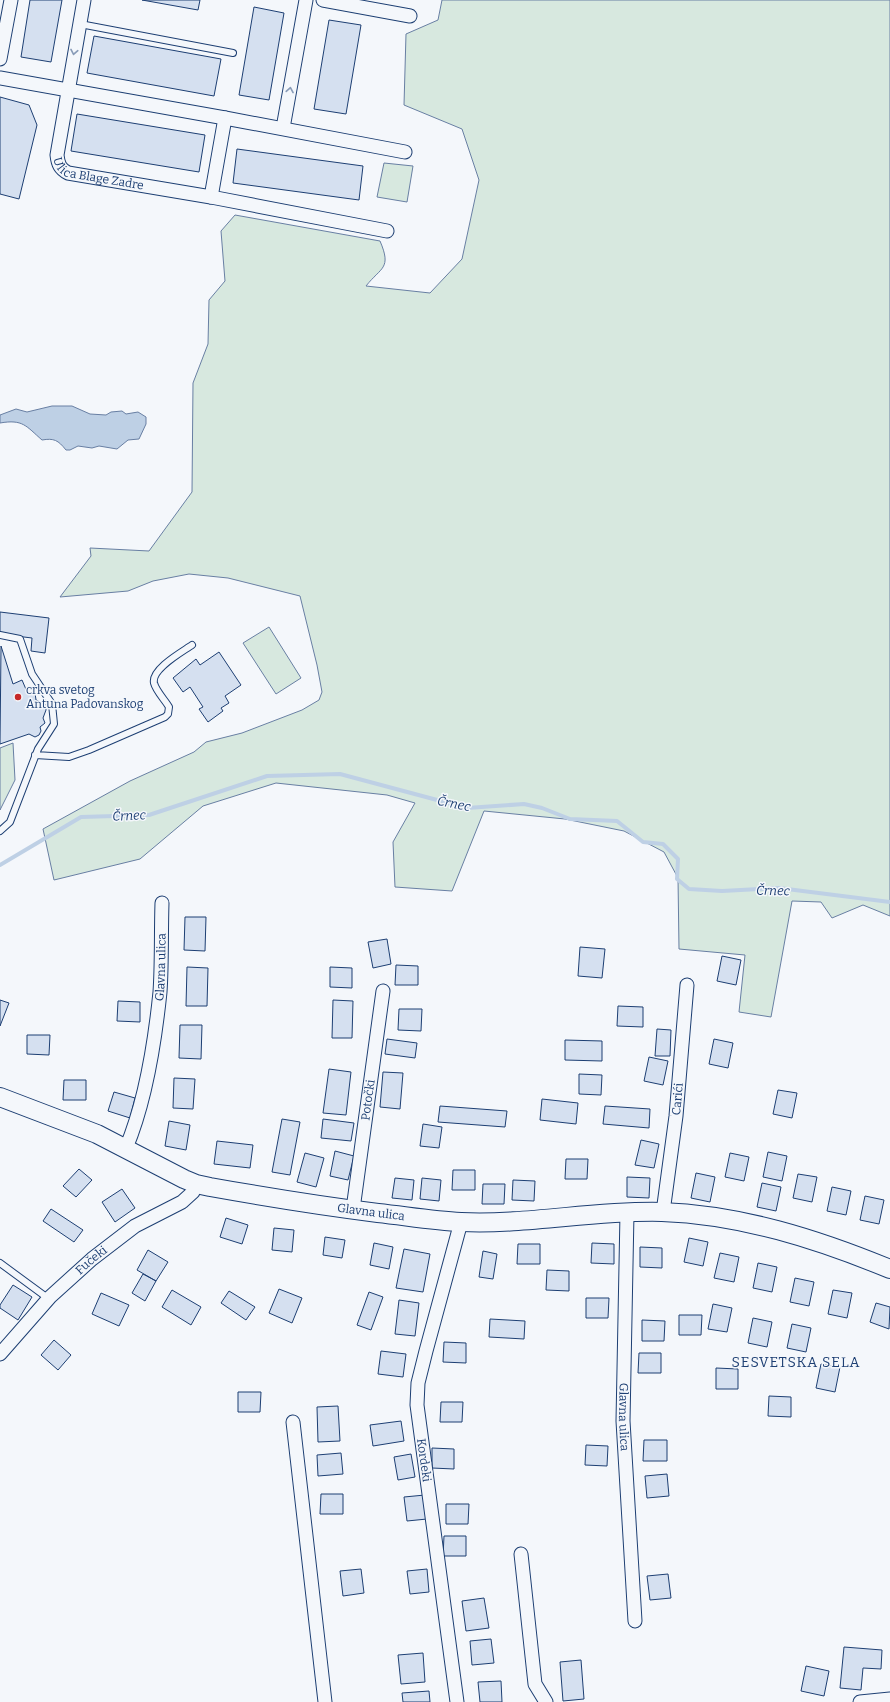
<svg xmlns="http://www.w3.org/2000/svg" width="890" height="1702" viewBox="0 0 890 1702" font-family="Bitter,serif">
<rect width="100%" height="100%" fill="#f4f7fb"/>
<!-- green -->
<path fill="#d7e8df" stroke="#687fa3" d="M 442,0 L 890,0 L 890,916 L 863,905 L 832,918 L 821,902 L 792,901 L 771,1017 L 739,1012 L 745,955 L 679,949 L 678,878 L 664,852 L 624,831 L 565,819 L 484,811 L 452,891 L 395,887 L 393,842 L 415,803 L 387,795 L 276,783 L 203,806 L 140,859 L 54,880 L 43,829 L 130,781 L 194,752 L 206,742 L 242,733 L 302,710 L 319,700 L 322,692 L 317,665 L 300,596 L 228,578 L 189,574 L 153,581 L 128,591 L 60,597 L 91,556 L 90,548 L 149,551 L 192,492 L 193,383 L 208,344 L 209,300 L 225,281 L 221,231 L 235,215 L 380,241 C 392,269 381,267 366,286 L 430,293 L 462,259 L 479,180 L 462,129 L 404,105 L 406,34 L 438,20 Z
M 384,163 L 413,166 L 407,202 L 377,197 Z
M 269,627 L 301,678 L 276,694 L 243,643 Z
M 13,743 L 15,780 L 0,810 L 0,748 Z"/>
<!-- water -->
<path fill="#bed0e5" stroke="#687fa3" d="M 52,406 L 72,406 L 90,414 L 106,415 L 111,412 L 122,411 L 126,414 L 138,412 L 146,417 L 146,424 L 139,439 L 128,440 L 117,449 L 99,446 L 92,448 L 78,446 L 70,450 L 66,450 C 58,440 54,438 42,440 C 26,426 23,419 0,423 L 0,415 L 16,409 L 27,412 Z"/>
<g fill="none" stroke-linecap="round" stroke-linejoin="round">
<!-- stream -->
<path stroke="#bed0e5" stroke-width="4" d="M 0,865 L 81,817 L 149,815 L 267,776 L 340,774 L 467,808 L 524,804 L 542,808 L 570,819 L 617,821 L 643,842 L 663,844 L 678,859 L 677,879 L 689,889 L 722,891 L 779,888 L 890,902"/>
</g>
<!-- building -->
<path fill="#d5e0f0" stroke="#1d3f73" d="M 30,0 L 62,0 L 51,62 L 21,57 Z
M 142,0 L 200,0 L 198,10 Z
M 254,7 L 284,13 L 269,100 L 239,95 Z
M 329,20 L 361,25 L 346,114 L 314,109 Z
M 94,36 L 221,59 L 214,96 L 87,73 Z
M 0,97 L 29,105 L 37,125 L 19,199 L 0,194 Z
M 77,114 L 205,135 L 199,172 L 71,151 Z
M 237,149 L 363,166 L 359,200 L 233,183 Z
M 0,612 L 49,618 L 45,653 L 31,651 L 32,638 L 0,634 Z
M 1,646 L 13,684 L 22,680 L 28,694 L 35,693 L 36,700 L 45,704 L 46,710 L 43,718 L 45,723 L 40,727 L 41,731 L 39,735 L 35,737 L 29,734 L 0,744 Z
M 219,652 L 241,685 L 225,696 L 229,703 L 221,708 L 223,711 L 208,722 L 199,709 L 203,707 L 190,687 L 183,692 L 173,678 L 196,659 L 200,665 Z
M 185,917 L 206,917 L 205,951 L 184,950 Z
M 387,939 L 391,964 L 373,968 L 368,942 Z
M 580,947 L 605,949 L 602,978 L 578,976 Z
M 722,956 L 741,960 L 736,985 L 717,981 Z
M 396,965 L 418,966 L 418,985 L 395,985 Z
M 187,967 L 208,968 L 207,1006 L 186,1006 Z
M 330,967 L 352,968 L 352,988 L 330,987 Z
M 0,1000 L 9,1003 L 0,1026 Z
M 333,1000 L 353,1001 L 352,1038 L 332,1038 Z
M 118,1001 L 140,1002 L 140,1022 L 117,1021 Z
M 618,1006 L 643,1007 L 643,1027 L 617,1026 Z
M 399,1009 L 422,1009 L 421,1031 L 398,1030 Z
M 180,1025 L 202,1025 L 201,1059 L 179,1058 Z
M 657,1029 L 671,1030 L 670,1056 L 655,1056 Z
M 27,1035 L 50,1035 L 49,1055 L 27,1054 Z
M 387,1039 L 417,1043 L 415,1058 L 385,1054 Z
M 714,1039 L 733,1043 L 728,1068 L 709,1064 Z
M 565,1040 L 602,1041 L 602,1061 L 565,1060 Z
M 649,1057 L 668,1061 L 663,1085 L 644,1081 Z
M 329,1069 L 351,1072 L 346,1115 L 323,1113 Z
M 383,1072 L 403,1073 L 400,1109 L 380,1107 Z
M 579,1074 L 602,1075 L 601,1095 L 579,1094 Z
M 174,1078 L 195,1079 L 193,1109 L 173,1108 Z
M 64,1080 L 86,1080 L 86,1100 L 63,1100 Z
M 778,1090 L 797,1093 L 792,1118 L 773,1114 Z
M 114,1092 L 135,1098 L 130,1118 L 108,1111 Z
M 542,1099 L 578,1103 L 576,1124 L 540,1120 Z
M 440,1106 L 507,1111 L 505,1127 L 438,1122 Z
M 605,1106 L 650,1109 L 649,1128 L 603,1124 Z
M 282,1119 L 300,1122 L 290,1175 L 272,1172 Z
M 323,1119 L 354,1123 L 351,1141 L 321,1138 Z
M 169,1121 L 190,1125 L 186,1150 L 165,1146 Z
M 423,1124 L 442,1127 L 439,1148 L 420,1146 Z
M 641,1140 L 659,1144 L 654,1168 L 635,1165 Z
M 217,1141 L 253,1145 L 250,1168 L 214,1164 Z
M 335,1151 L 354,1156 L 348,1180 L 330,1176 Z
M 768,1152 L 787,1156 L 782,1181 L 763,1177 Z
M 305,1153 L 324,1158 L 316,1187 L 297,1182 Z
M 730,1153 L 749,1157 L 744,1181 L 725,1177 Z
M 566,1159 L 588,1159 L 587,1179 L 565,1179 Z
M 79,1169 L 92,1180 L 76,1197 L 63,1186 Z
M 453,1170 L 475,1170 L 475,1190 L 452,1190 Z
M 696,1173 L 715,1177 L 710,1202 L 691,1198 Z
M 798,1174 L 817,1177 L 812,1202 L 793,1198 Z
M 627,1177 L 650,1178 L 649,1198 L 627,1197 Z
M 395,1178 L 414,1180 L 412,1200 L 392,1198 Z
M 422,1178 L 441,1180 L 439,1201 L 420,1199 Z
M 513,1180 L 535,1181 L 534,1201 L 512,1200 Z
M 762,1183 L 781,1187 L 776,1211 L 757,1207 Z
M 483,1184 L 505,1184 L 504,1204 L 482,1204 Z
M 832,1187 L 851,1191 L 846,1215 L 827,1211 Z
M 122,1189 L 135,1208 L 115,1222 L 102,1202 Z
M 865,1196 L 884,1200 L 879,1224 L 860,1220 Z
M 51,1209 L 83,1230 L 74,1242 L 43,1221 Z
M 226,1218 L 248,1225 L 242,1244 L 220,1237 Z
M 274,1228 L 294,1230 L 292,1252 L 272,1250 Z
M 325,1237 L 345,1240 L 342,1258 L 323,1255 Z
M 689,1238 L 708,1242 L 703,1266 L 684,1262 Z
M 374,1243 L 393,1247 L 389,1269 L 370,1265 Z
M 592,1243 L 614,1244 L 614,1264 L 591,1263 Z
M 518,1244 L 540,1244 L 540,1264 L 517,1264 Z
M 640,1247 L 662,1248 L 662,1268 L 640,1267 Z
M 404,1249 L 430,1254 L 423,1292 L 396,1288 Z
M 148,1250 L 168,1262 L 156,1281 L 137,1270 Z
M 483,1251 L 497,1254 L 493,1279 L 479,1277 Z
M 720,1253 L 739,1257 L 734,1282 L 714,1278 Z
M 758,1263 L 777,1267 L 772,1292 L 753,1288 Z
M 547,1270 L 569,1271 L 569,1291 L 546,1290 Z
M 143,1274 L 156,1281 L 145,1301 L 132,1293 Z
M 795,1278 L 814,1282 L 809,1306 L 790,1302 Z
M 13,1285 L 32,1297 L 18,1320 L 0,1308 L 0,1305 Z
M 279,1289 L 302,1298 L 292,1323 L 269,1313 Z
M 172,1290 L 201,1307 L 191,1325 L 162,1307 Z
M 833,1290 L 852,1293 L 847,1318 L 828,1314 Z
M 229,1291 L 255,1307 L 246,1320 L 221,1303 Z
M 369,1292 L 383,1297 L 371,1330 L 357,1325 Z
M 101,1293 L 129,1305 L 119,1326 L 92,1314 Z
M 586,1298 L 609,1298 L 608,1318 L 586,1318 Z
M 399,1300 L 419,1303 L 415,1336 L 395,1334 Z
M 876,1303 L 890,1307 L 889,1329 L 870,1322 Z
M 713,1304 L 732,1308 L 727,1332 L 708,1329 Z
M 679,1315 L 702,1315 L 701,1335 L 679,1335 Z
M 753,1318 L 772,1322 L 767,1347 L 748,1343 Z
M 490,1319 L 525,1321 L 524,1339 L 489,1337 Z
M 642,1320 L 665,1321 L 664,1341 L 642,1341 Z
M 792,1324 L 811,1328 L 806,1352 L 787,1348 Z
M 54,1340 L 71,1355 L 58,1370 L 41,1355 Z
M 444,1342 L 466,1343 L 466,1363 L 443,1362 Z
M 381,1351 L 406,1354 L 403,1377 L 378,1374 Z
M 639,1353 L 661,1353 L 661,1373 L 638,1373 Z
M 821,1364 L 840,1367 L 835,1392 L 816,1388 Z
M 716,1368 L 738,1369 L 738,1389 L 716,1389 Z
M 238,1392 L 261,1392 L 260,1412 L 238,1412 Z
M 769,1396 L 791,1397 L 791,1417 L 768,1416 Z
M 441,1402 L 463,1402 L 462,1422 L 440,1422 Z
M 338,1406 L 340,1441 L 318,1442 L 317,1407 Z
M 401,1421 L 404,1441 L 373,1446 L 370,1425 Z
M 644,1440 L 667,1440 L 667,1461 L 643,1461 Z
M 586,1445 L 608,1446 L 607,1466 L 585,1465 Z
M 432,1448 L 454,1449 L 454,1469 L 432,1468 Z
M 341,1453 L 343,1474 L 318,1476 L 317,1455 Z
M 411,1454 L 415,1477 L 398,1480 L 394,1457 Z
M 667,1474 L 669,1496 L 647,1498 L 645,1476 Z
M 321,1494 L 343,1494 L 343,1514 L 320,1514 Z
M 425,1495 L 427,1519 L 407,1521 L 404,1497 Z
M 446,1504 L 469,1504 L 468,1524 L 446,1524 Z
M 444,1536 L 466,1536 L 466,1556 L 443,1556 Z
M 361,1569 L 364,1593 L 343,1596 L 340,1571 Z
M 427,1569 L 429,1592 L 410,1594 L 407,1571 Z
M 668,1574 L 671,1598 L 650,1600 L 647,1576 Z
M 484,1598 L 489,1628 L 466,1631 L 462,1601 Z
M 491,1639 L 494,1663 L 472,1665 L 470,1641 Z
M 844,1647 L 882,1650 L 881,1669 L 863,1668 L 861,1690 L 840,1688 Z
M 423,1653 L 425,1682 L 401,1684 L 398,1655 Z
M 581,1660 L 584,1699 L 563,1701 L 560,1662 Z
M 806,1666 L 829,1671 L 824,1696 L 801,1691 Z
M 501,1681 L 502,1702 L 480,1702 L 478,1682 Z
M 429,1691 L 430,1702 L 403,1702 L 402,1693 Z"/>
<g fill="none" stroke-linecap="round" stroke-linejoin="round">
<!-- lane casing -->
<g stroke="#1d3f73" stroke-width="8">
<path id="lane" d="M 80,24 L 233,53
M 0,635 L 20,639 L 32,674 L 52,704 L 54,724 L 38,749 L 10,822 L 0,831
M 35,755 L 69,757 L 89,750 L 165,717 L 168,714 L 169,707 C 165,700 156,691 154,683 C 151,669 182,652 192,645
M 0,1263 L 49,1299"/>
</g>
<!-- street casing -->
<g stroke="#1d3f73" stroke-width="15">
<g id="street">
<path id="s1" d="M 84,0 L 57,155 C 58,164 60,169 68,173 L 211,197 L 387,231"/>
<path d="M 323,0 L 410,16"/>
<path d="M 0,59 L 11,0"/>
<path d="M 0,78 L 225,118 L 405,152"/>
<path d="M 283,128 L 306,0"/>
<path d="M 211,197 L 225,118"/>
<path id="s2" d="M 126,1148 C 145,1103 155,1041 160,992 C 162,963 161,933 162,903"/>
<path id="s3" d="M 353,1209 L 383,991"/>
<path id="s4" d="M 663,1212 L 676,1116 L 687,985"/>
<path id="s5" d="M 627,1213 L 623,1421 L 635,1621"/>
<path id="s6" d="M 0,1354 L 50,1297 L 92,1259 L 135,1226 L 182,1202 L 193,1192 L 196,1184"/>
<path d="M 293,1422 L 325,1702"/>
<path d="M 521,1554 L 535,1684 L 546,1702"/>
<path d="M 457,1702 L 417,1405 L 418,1383 L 426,1351 L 461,1222"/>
<path d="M 860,1702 L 890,1699"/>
</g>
</g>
<!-- secondary casing -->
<g stroke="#1d3f73" stroke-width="20">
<g id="secondary">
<path id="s7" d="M 0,1097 L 97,1134 L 184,1179 L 196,1184 L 210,1187 C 266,1197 322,1206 378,1213 C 406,1216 434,1221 461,1222 C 529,1225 595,1210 662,1212 C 742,1215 817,1239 890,1269"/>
</g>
</g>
<!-- lane -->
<use href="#lane" stroke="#f4f7fb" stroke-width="6"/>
<!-- street -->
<use href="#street" stroke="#f4f7fb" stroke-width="13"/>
<!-- secondary -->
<use href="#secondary" stroke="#f4f7fb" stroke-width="18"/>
</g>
<!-- one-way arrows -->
<defs><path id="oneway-chevron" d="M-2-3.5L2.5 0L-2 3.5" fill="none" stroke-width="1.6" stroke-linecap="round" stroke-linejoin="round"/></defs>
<g stroke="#889bb7">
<use href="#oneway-chevron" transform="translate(74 52) rotate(101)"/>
<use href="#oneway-chevron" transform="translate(290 90) rotate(-80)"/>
</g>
<!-- markers -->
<circle fill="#c62828" stroke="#f4f7fb" stroke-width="1.5" cx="18" cy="697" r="4"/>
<g text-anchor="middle" stroke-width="3" stroke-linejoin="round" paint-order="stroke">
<!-- street labels -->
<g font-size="12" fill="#1d3f73" stroke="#f4f7fb">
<text dy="4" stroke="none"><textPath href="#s1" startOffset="208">Ulica Blage Zadre</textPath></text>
<text dy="4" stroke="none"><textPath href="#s2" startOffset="185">Glavna ulica</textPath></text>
<text dy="4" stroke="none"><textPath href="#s4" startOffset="114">Carići</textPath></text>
<text dy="4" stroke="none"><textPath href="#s3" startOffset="110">Potočki</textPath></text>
<text dy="4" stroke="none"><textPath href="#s7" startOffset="392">Glavna ulica</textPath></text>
<text dy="4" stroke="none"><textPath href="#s6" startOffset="131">Fučeki</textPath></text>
<text dy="4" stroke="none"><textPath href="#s5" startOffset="204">Glavna ulica</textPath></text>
<text transform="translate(424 1460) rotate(82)" y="4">Kordeki</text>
</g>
<!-- poi labels -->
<g font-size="12" fill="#1d3f73" stroke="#f4f7fb" text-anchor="start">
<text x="26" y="694">crkva svetog<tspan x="26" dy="14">Antuna Padovanskog</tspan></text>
</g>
<!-- water labels -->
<g font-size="13" font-style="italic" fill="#1d3f73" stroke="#f4f7fb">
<text transform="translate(454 803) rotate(11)" y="5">Črnec</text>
<text transform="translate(129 815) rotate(-3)" y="5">Črnec</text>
<text transform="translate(773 890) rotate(1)" y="5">Črnec</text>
</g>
<!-- quarter labels -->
<g font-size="14" letter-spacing="1" fill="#1d3f73" stroke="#f4f7fb">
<text x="796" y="1367">SESVETSKA SELA</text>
</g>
</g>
</svg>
